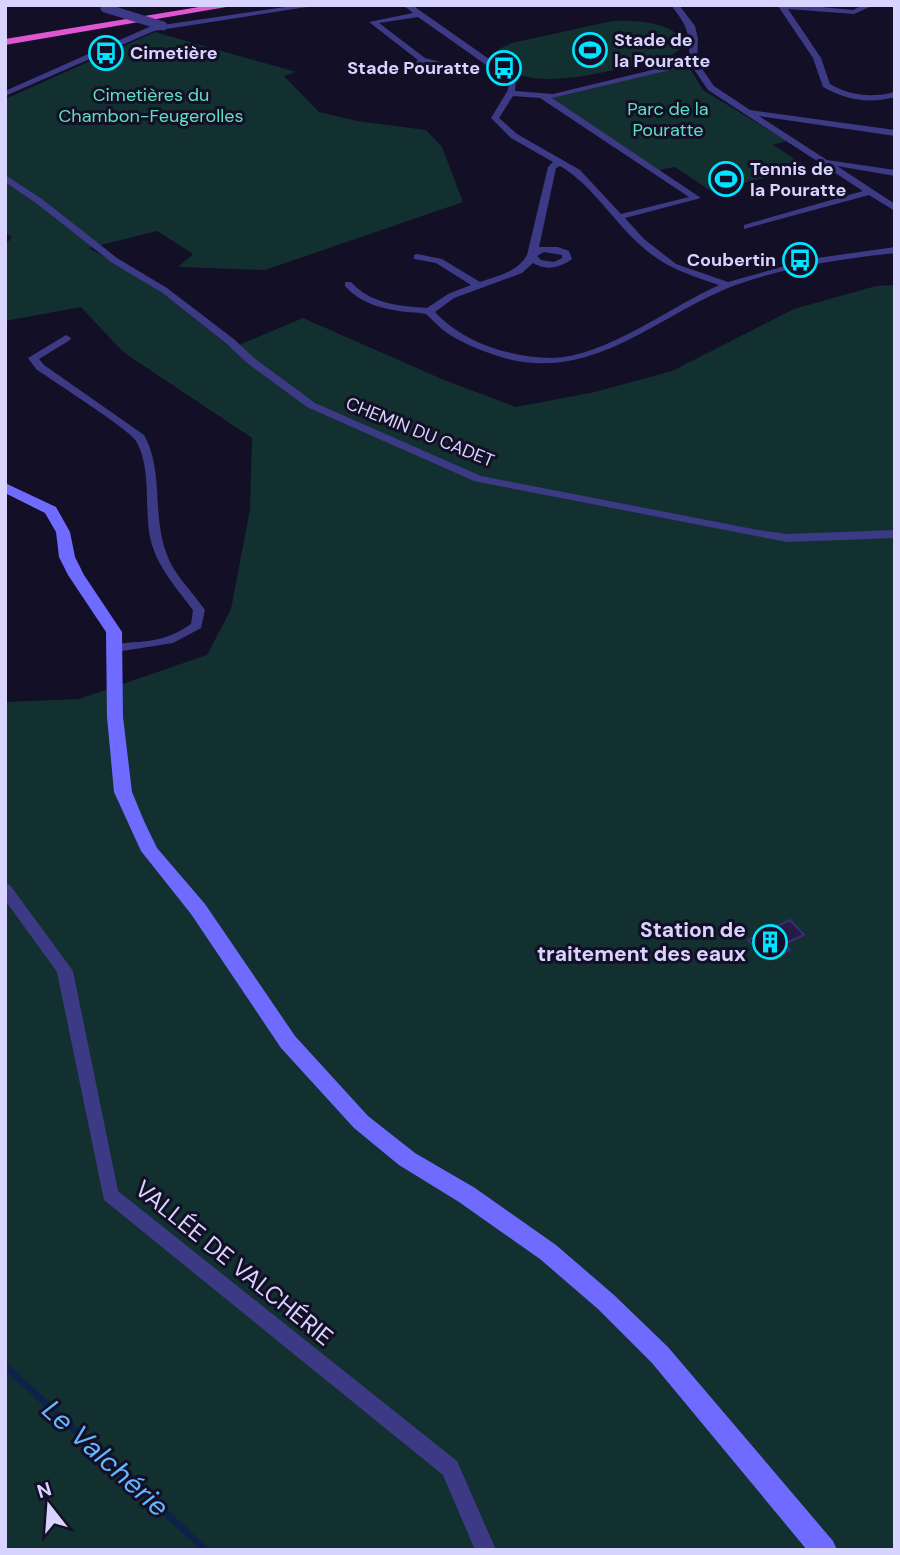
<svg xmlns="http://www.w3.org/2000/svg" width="900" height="1555" viewBox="0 0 900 1555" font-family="'DM Sans',sans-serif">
<rect width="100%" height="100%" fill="#130f26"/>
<!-- green -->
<path fill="#12302f" d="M 612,21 C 632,20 679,21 684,46 L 672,55 C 634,64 518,104 497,55 L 499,49 L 512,43 Z
M 155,32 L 296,72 L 284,76 L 319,112 L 357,121 L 426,130 L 442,147 L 463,202 L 265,270 L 178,267 L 193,254 L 157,231 L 89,248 L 153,286 L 232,348 L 303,318 L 444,380 L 516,407 L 595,392 L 672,371 L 794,309 L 876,286 L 895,285 L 895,1550 L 5,1550 L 5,702 L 79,699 L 207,655 L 231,609 L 250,509 L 252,438 L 123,352 L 81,307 L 5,321 L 5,244 L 12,238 L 5,231 L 5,99 Z
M 684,66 L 689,67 L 703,90 L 787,141 L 773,145 L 808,167 L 711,191 L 675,167 L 659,170 L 551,98 Z"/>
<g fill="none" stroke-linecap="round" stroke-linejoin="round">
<!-- stream -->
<path stroke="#0c2248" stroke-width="7" d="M 5,1366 L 206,1550"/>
</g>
<!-- building -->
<path fill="#241b47" stroke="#3b2d73" stroke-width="2" d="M 790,920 L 804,935 L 784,944 L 790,950 L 768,960 L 748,940 Z"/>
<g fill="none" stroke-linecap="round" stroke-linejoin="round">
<!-- minor -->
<path fill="#3d3a85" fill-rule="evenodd" d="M 299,5 L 320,5 L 154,31 L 5,96 L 5,91 L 149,27 Z
M 403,5 L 412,5 L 516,78 L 515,91 L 553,94 L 689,61 C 690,33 688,27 671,5 L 679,5 L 695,26 L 698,39 L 697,62 L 714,86 L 750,110 L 895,130 L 895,136 L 759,116 L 827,160 L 895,170 L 895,176 L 837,166 L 895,204 L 895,211 L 869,195 L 744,229 L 744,225 L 863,191 L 708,90 L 691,65 L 552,98 L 701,198 L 625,218 L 644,239 L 676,264 L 728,282 L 810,259 L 895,247 L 895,253 C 840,259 785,267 733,286 C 654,317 592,384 501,357 C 482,351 464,344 447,333 C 440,328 434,321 427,315 C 423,312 413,313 407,312 C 383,309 361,304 345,286 L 345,282 L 351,282 C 371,304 399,306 427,308 L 448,294 L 471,285 L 436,263 L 414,259 L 414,255 L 417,254 L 442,259 L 480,282 C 497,276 518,272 527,255 L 548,167 L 553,162 L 511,138 L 491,118 L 508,90 L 509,81 L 418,17 L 379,23 L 425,58 L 444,63 L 440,65 L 425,63 L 416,72 L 410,72 L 410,68 L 418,60 L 369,22 L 413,13 ZM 513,96 L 540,98 L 689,197 L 621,214 L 580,170 L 517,134 L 499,118 ZM 560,166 C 591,184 611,218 637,242 C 663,267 686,274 719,285 C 670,307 605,357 552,358 C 533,358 517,355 499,350 C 476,343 451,330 435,312 L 454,298 L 522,273 L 533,263 C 546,271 560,268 572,259 L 569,251 L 558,247 L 539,247 L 556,168 ZM 544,252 L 562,255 L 562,258 L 554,262 L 541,260 L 537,256 Z
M 800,5 L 853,10 L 863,5 L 874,5 L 854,14 L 788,9 L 821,58 L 830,84 C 851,96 871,98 895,92 L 895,97 C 869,104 846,100 823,87 L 813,58 L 778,6 Z
M 5,175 L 42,199 L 117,258 L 167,288 L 235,340 L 254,358 L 315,403 L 481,476 L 758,530 L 787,534 L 895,530 L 895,538 L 787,542 L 474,481 L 307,407 L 246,362 L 227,344 L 161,292 L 111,262 L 36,203 L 5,182 Z
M 66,335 L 71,338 L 70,340 L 39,359 L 44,365 L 144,435 C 164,471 152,514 166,552 C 173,574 192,591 205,610 L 201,628 L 173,643 L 116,652 L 110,648 C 119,641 136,643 148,641 C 165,639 178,633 191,624 L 193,610 C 176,587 156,566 150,537 C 144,507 152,469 136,441 C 130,430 53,381 36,369 L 28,358 Z
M 5,884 L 10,885 L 73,971 L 118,1191 L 457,1461 L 496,1550 L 475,1550 L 443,1475 L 104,1200 L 57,972 L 5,900 Z"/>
<!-- secondary -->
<path fill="#6f6bff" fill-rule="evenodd" d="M 5,483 L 56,507 L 70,532 L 75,557 L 84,575 L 122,632 L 123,717 L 132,792 L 144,821 L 157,848 L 205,904 L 295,1036 L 368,1116 L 415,1153 L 475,1188 L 556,1245 L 614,1295 L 668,1347 L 833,1541 L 837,1550 L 807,1550 L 652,1363 L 598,1309 L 540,1259 L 459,1202 L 399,1165 L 354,1128 L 281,1048 L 191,914 L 141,851 L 114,792 L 107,717 L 106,632 L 68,575 L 59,557 L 56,532 L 45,513 L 5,493 Z"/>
<!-- trunk -->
<path fill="#e055d1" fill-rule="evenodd" d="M 211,5 L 238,5 L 5,45 L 5,39 Z"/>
<!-- minor-bridge -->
<path stroke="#3d3a85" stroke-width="9" d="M 105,8 L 163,26"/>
</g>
<!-- icons -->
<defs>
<g id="stadium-ring" transform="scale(1.75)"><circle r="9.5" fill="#130f26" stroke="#00e5ff" stroke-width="1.5"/><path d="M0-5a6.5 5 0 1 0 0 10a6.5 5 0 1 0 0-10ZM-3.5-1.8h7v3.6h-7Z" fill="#00e5ff"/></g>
<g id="bus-ring" transform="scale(1.75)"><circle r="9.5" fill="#130f26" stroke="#00e5ff" stroke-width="1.5"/><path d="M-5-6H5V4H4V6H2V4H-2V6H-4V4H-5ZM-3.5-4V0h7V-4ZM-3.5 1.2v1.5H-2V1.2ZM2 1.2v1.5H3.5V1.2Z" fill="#00e5ff"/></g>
<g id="building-ring" transform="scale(1.75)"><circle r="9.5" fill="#130f26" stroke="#00e5ff" stroke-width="1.5"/><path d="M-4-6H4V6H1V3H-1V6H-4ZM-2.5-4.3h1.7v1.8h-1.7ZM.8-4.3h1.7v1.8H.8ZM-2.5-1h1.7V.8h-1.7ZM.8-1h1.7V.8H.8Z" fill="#00e5ff"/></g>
</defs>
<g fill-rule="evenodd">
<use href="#stadium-ring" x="590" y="50"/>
<use href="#bus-ring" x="106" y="53"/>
<use href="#bus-ring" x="504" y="68"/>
<use href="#stadium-ring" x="726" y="179"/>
<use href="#bus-ring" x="800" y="260"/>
<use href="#building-ring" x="770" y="942"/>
</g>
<g text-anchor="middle" stroke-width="6" stroke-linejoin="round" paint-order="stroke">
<!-- far-poi labels -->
<g font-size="18" font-weight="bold" fill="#d9d4ff" stroke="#130f26" text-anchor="start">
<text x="614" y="46">Stade de<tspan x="614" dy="21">la Pouratte</tspan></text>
<text x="130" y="59">Cimetière</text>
<text x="480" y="74" text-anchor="end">Stade Pouratte</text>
<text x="750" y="175">Tennis de<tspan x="750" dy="21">la Pouratte</tspan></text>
<text x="776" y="266" text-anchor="end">Coubertin</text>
</g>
<!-- far-park labels -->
<g font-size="18" fill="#5fe0c0" stroke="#130f26">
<text x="151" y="101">Cimetières du<tspan x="151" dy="21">Chambon-Feugerolles</tspan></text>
<text x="668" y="115">Parc de la<tspan x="668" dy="21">Pouratte</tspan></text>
</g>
<!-- far-street labels -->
<g font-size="18" fill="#d9d4ff" stroke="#130f26">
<text transform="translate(420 432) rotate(22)" y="6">CHEMIN DU CADET</text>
</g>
<!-- poi labels -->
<g font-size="21" font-weight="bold" fill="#d9d4ff" stroke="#130f26" text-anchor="end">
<text x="746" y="937">Station de<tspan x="746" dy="24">traitement des eaux</tspan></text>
</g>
<!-- near-street labels -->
<g font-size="24" fill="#d9d4ff" stroke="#130f26">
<text transform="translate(234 1263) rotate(39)" y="8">VALLÉE DE VALCHÉRIE</text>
</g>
<!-- near-water labels -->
<g font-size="28" font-style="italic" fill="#62b6ff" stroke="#130f26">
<text transform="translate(106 1458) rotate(42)" y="10">Le Valchérie</text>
</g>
</g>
<!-- border -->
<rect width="900" height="1555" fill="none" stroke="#d9d4ff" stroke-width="14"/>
<!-- north arrow -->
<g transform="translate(49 1506) rotate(343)" stroke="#130f26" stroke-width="5" paint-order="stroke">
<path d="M0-5L12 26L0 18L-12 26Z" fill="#d9d4ff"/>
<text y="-10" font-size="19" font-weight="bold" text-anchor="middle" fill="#d9d4ff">N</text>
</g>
</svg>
